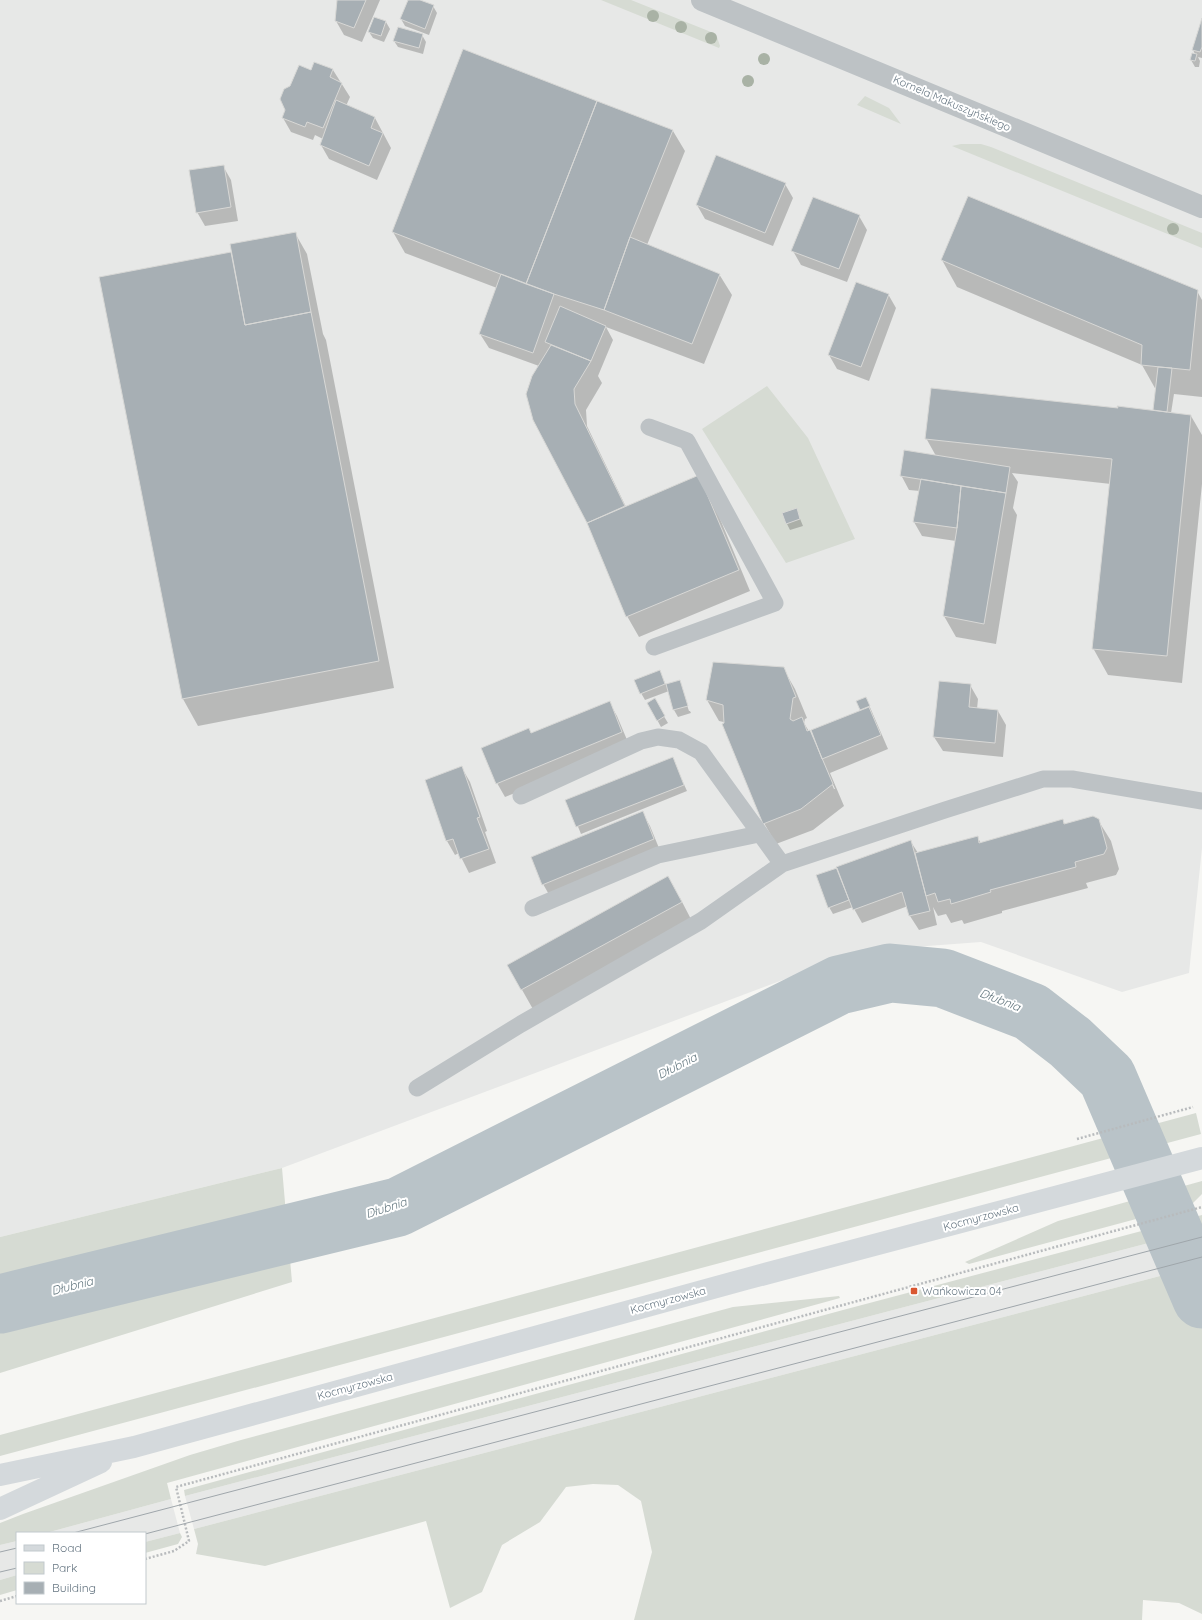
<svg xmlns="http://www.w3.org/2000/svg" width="1202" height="1620" viewBox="0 0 1202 1620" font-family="Quicksand,sans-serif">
<rect width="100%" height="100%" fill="#f6f6f3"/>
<!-- built -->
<path fill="#e7e8e7" d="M 0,0 L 1202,0 L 1202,848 L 1189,973 L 1122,992 L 981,942 L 860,951 L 282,1168 L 0,1237 Z
M 1202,1229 L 1202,1265 L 194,1529 L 185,1496 Z
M 171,1499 L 180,1533 L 145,1542 L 145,1533 L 46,1533 Z
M 17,1541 L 17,1575 L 0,1580 L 0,1545 Z"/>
<!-- green -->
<path fill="#d6dbd3" d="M 601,0 L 631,0 L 716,34 L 720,46 L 719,48 Z
M 865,96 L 889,108 L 901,124 L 857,105 Z
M 961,144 L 981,144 L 991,147 L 1202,233 L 1202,248 L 952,146 Z
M 767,386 L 808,438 L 855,539 L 786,563 L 702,429 Z
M 1196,1113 L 1201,1134 L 0,1456 L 0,1435 Z
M 282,1168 L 292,1282 L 0,1373 L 0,1237 Z
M 1202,1181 L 1202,1194 L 1192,1204 L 969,1264 L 965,1262 L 1058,1221 Z
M 1202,1215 L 1202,1229 L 185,1496 L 184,1490 L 843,1310 Z
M 1202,1265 L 1202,1614 L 1179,1603 L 1143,1600 L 1142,1620 L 634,1620 L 652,1552 L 641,1501 L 618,1485 L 593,1484 L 566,1487 L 540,1522 L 502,1545 L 482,1592 L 450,1608 L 426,1521 L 265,1566 L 196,1554 L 198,1544 L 194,1529 Z
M 839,1296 L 840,1298 L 167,1483 L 171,1499 L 46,1533 L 17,1533 L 17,1541 L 0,1545 L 0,1523 L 23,1514 L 190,1455 L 241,1440 L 733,1307 Z
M 180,1533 L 182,1537 L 178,1544 L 145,1553 L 145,1542 Z
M 17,1575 L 17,1590 L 0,1595 L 0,1580 Z"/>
<!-- shadow -->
<path fill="#0003" fill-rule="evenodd" d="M 338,0 L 380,0 L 362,42 L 344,35 L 336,21 Z
M 409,0 L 417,0 L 433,6 L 437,13 L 429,35 L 405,26 L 401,19 Z
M 375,18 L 386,22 L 390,29 L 384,42 L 373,38 L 369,32 Z
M 1202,21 L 1202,58 L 1198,57 L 1200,61 L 1199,67 L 1195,67 L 1191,60 L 1195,54 L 1193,50 Z
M 422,35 L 426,42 L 423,54 L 398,47 L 394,41 Z
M 333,70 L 350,97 L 346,106 L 375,118 L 391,148 L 377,180 L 329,159 L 321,145 L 323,139 L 315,135 L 313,140 L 291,132 L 283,118 L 291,87 L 311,71 Z
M 673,131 L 685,151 L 647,245 L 719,274 L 732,295 L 704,364 L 606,327 L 613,340 L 598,376 L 602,383 L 586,410 L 587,426 L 626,507 L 711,497 L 750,591 L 639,637 L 627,616 L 588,522 L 539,366 L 489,348 L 480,334 L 497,288 L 405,253 L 393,232 Z
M 223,166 L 231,180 L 238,221 L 205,226 L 197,212 Z
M 785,184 L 793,198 L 773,246 L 705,219 L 697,205 Z
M 968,197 L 1197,291 L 1202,300 L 1202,397 L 1174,394 L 1171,413 L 1191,416 L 1202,435 L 1202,484 L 1182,683 L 1108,675 L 1093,648 L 1111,484 L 1012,473 L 1018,482 L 1013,508 L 1017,515 L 996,644 L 956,637 L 944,616 L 956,541 L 922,536 L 914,522 L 920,491 L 909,490 L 901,475 L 936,456 L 926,438 L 1119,410 L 1156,412 L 1154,410 L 1156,390 L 1142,365 L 957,287 L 942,260 Z
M 859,216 L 867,230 L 847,282 L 801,265 L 793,251 Z
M 295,233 L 307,254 L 323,334 L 326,340 L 394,688 L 198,726 L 183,699 L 101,278 L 233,253 Z
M 888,294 L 896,308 L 869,381 L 837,369 L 829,355 Z
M 796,509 L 803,526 L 790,530 L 787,524 Z
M 783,668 L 795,689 L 807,718 L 805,719 L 804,723 L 813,738 L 862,711 L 857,701 L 866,698 L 888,749 L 830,773 L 844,806 L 813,830 L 776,844 L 764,823 L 728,723 L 719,721 L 707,700 ZM 817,747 L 835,789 L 834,789 L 816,748 Z
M 659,671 L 666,685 L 679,681 L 682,687 L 681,687 L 689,711 L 690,711 L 691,713 L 678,717 L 674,710 L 669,691 L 645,700 L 641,693 Z
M 970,685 L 978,699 L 977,709 L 998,711 L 1006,725 L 1003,757 L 943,751 L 934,737 Z
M 654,700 L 668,723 L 661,727 L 648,703 Z
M 609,702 L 617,716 L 630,747 L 505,797 L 497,783 L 531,734 Z
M 672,758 L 687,791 L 581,834 L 567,800 Z
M 462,768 L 470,782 L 487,831 L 485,832 L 496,863 L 469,873 L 459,853 L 455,855 L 447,841 Z
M 642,812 L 650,826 L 661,853 L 551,898 L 543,884 Z
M 1062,820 L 1065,824 L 1098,820 L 1111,841 L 1119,869 L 1116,875 L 1086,883 L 1088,888 L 1002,911 L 1002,913 L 964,924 L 962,920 L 951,923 L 946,914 L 938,916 L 933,907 L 937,925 L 919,930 L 910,916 L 908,906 L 862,923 L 853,907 L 833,914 L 829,907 L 911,842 L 918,853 L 977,837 L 981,843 Z
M 680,898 L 693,923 L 534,1011 L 508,965 Z"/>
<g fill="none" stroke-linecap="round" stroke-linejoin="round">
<!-- river -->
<path stroke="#b9c3c8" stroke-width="59" d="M 0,1304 L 398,1207 L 839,985 L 890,973 L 943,978 L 1031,1012 L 1070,1042 L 1107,1077 L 1202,1299"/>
</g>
<!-- building -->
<path fill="#a7afb4" stroke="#d8d8d6" d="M 337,0 L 366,0 L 354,28 L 335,21 Z
M 408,0 L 420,0 L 434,5 L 425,29 L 400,19 Z
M 374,17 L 386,21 L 381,36 L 368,32 Z
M 1202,18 L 1202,47 L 1200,52 L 1192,50 Z
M 398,27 L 423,34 L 419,48 L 393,41 Z
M 463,49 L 597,101 L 526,284 L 392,232 Z
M 1192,53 L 1197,54 L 1195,61 L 1190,60 Z
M 314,62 L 333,69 L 330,77 L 342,83 L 323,128 L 307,122 L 305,127 L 282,118 L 285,110 L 280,99 L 284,89 L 290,86 L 299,65 L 311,70 Z
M 336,100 L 375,117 L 371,128 L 383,133 L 369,166 L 320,145 Z
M 597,101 L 673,130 L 630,237 L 604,310 L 554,294 L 526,284 Z
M 716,155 L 786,183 L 765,233 L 696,205 Z
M 224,165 L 231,207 L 196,213 L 189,170 Z
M 968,196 L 1198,290 L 1190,370 L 1141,365 L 1142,345 L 941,260 Z
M 813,197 L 860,215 L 839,269 L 791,251 Z
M 296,232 L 311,312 L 245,325 L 230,244 Z
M 630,237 L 720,274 L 692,344 L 604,310 Z
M 231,252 L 245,325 L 311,312 L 379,661 L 182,699 L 99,277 Z
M 501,274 L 554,294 L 533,353 L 479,334 Z
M 856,282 L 889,294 L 861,367 L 828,355 Z
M 560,306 L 606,326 L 591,361 L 545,342 Z
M 551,345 L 591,361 L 574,389 L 575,404 L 625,506 L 587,523 L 533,420 L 526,394 L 532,376 Z
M 1158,367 L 1172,368 L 1167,412 L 1153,410 Z
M 931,388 L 1118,408 L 1117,406 L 1191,415 L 1167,656 L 1092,649 L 1112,459 L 925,439 Z
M 904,450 L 1010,467 L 1006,493 L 900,476 Z
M 699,475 L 739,570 L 626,617 L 587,523 Z
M 921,479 L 961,486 L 957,528 L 913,522 Z
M 961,486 L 1006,493 L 984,624 L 943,616 L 957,528 Z
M 797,508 L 800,519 L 786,524 L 782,513 Z
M 713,662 L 784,667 L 796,697 L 793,698 L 790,719 L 793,721 L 802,717 L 807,731 L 810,730 L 833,784 L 801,809 L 763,824 L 722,724 L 724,723 L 723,705 L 706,700 Z
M 660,670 L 665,684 L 640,694 L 634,680 Z
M 680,680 L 688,706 L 673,710 L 666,684 Z
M 939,681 L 971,684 L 969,707 L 998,710 L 995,743 L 933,737 Z
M 866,697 L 870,706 L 860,710 L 856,701 Z
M 655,698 L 665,716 L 657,721 L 647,703 Z
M 610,701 L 622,732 L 496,784 L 481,748 L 529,728 L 531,733 Z
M 869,707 L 881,735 L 822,759 L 811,730 Z
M 673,757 L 684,785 L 576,827 L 565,800 Z
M 462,766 L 480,817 L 477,818 L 489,849 L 460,859 L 453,839 L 446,841 L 425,780 Z
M 643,811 L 654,839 L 542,885 L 531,857 Z
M 1093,816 L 1099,819 L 1107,848 L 1104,854 L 1075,862 L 1076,867 L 990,890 L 991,892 L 951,904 L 950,899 L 938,902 L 935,893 L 926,896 L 915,853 L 978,836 L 979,843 L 1063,819 L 1064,824 Z
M 911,840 L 930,911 L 909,916 L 902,892 L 853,910 L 836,867 Z
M 837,868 L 849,900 L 828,908 L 816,875 Z
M 668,876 L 682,902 L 521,990 L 507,965 Z"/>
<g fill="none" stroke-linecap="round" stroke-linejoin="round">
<!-- path -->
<path stroke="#b8bbbd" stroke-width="2.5" stroke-dasharray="2 2" stroke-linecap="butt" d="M 1077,1139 L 1193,1107
M 145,1559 L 174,1551 L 189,1541 L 176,1487 L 1202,1207
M 0,1601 L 17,1596"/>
<!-- service -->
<path stroke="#bdc2c5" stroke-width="17" d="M 649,427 L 687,441 L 775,603 L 654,647
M 521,796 L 641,741 L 658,737 L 679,740 L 701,752 L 782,864 L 945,810 L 1043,779 L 1072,779 L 1202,801
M 533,908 L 658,855 L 759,834
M 417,1088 L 521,1024 L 701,921 L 782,864"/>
<!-- minor -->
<path stroke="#bdc2c5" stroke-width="22" d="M 702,0 L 1202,207"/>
<!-- secondary -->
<path stroke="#d4d9dc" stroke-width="22" d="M 0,1475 L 134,1447 L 746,1279 L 1202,1158
M 0,1509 L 101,1462"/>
<!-- tram -->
<path stroke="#9fa6ab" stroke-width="1" d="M 73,1533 L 1202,1237
M 145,1534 L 1202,1257
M 0,1552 L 17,1548
M 0,1572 L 17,1568"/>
</g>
<!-- trees -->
<g fill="#a9b2a5">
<circle cx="653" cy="16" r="6"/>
<circle cx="681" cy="27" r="6"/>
<circle cx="711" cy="38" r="6"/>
<circle cx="764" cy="59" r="6"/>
<circle cx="748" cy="81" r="6"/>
<circle cx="1173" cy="229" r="6"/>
</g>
<!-- markers -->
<rect fill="#d95731" stroke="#fff" stroke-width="1.5" x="910" y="1287" width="8" height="8" rx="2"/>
<g text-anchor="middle" stroke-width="4" stroke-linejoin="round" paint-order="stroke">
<!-- street labels -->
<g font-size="11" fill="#677783" stroke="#fff">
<text transform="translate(952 103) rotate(23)" y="4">Kornela Makuszyńskiego</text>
<text transform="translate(981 1217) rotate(-15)" y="4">Kocmyrzowska</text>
<text transform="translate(668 1300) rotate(-15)" y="4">Kocmyrzowska</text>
<text transform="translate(355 1386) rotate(-15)" y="4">Kocmyrzowska</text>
</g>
<!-- poi labels -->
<g font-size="11" fill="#677783" stroke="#fff" text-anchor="start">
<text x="922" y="1295">Wańkowicza 04</text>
</g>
<!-- water labels -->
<g font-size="12" font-style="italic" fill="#63777f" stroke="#fff">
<text transform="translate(1000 1000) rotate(21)" y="4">Dłubnia</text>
<text transform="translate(677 1066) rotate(-27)" y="4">Dłubnia</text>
<text transform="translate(386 1208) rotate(-18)" y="4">Dłubnia</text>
<text transform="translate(72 1286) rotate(-14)" y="4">Dłubnia</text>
</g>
</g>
<!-- legend -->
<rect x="16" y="1532" width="130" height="72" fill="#ffffff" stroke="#c2c9cd"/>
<rect x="24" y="1545" width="20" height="6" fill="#d4d9dc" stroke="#c2c9cd"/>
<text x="52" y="1552" font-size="12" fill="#677783">Road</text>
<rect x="24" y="1562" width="20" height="12" fill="#d6dbd3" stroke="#c2c9cd"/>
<text x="52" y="1572" font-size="12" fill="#677783">Park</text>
<rect x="24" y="1582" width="20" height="12" fill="#a7afb4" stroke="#c2c9cd"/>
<text x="52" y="1592" font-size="12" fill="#677783">Building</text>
</svg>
